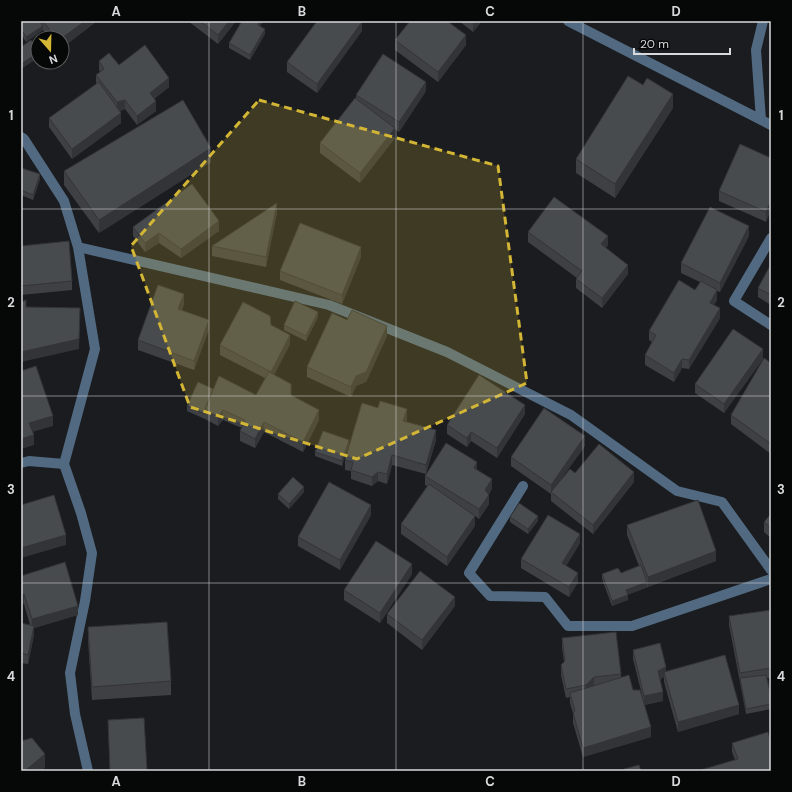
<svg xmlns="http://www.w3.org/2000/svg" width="792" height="792" viewBox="0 0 792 792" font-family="'DM Sans',sans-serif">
<rect width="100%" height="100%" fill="#1a1c1f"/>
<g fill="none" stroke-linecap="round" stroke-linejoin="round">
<!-- minor -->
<path stroke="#526a81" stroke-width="10" d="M 568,21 L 771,125
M 761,120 L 756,50 L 763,21
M 21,137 L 24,139 L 64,201 L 78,247 L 95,349 L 64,464 L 81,513 L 92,553 L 85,601 L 70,673 L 75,714 L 88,771
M 771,238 L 734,301 L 771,325
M 78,247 L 329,305 L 447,352 L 571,415 L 677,491 L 722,502 L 771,570
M 21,463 L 29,461 L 64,464
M 523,486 L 469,573 L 490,596 L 545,597 L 568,626 L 632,626 L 771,579"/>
</g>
<!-- wall -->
<path fill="#3e4043" d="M 21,21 L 97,21 L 62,48 L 62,38 L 49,38 L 43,30 L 26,42 L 21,34 Z
M 188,21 L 236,21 L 218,44 Z
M 263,21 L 260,26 L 265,34 L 250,60 L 229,48 L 229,43 Z
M 459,21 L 482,21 L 473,32 Z
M 362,31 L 317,93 L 287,72 L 287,62 Z
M 395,40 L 466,45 L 438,82 L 395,50 Z
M 99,61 L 119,65 L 169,87 L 154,99 L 156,111 L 137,125 L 125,109 L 120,111 L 121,123 L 72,159 L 49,127 L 49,118 L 96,84 L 96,75 L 100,72 L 99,70 Z
M 426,91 L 399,132 L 395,129 L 395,138 L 360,183 L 320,153 L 320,143 L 356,99 L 356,95 Z
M 673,108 L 615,198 L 576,173 L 576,159 Z
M 771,158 L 766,222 L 719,201 L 719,191 Z
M 211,162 L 99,233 L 64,185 L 64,171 Z
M 21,168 L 40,179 L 33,200 L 21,195 Z
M 277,212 L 266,267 L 212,256 L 212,246 Z
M 133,227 L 219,231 L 181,258 L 159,243 L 145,252 L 133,236 Z
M 528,232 L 608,245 L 606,248 L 628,274 L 602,308 L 576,288 L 576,279 L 577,278 L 528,242 Z
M 749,236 L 720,292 L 717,291 L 717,300 L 714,305 L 720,318 L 689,369 L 682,368 L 674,382 L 645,365 L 645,355 L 652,342 L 649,340 L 649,331 L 695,290 L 700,282 L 681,273 L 681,263 Z
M 21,246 L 72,281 L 72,290 L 21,295 Z
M 361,257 L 342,304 L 280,280 L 280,271 Z
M 771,264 L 771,305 L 758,297 L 758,288 Z
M 184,304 L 182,310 L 209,329 L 194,370 L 138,350 L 138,340 Z
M 318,317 L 306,341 L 284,330 L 284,325 Z
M 347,320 L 387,336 L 366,382 L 356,386 L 351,397 L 307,377 L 307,367 Z
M 271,325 L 290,344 L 274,375 L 291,396 L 319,420 L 303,452 L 264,432 L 255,448 L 240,441 L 240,431 L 242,428 L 223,420 L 218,426 L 205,419 L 187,411 L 187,406 L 213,389 L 256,395 L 265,378 L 220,355 L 220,345 Z
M 763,359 L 724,413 L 695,393 L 695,384 Z
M 771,363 L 771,454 L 731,424 L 731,415 Z
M 525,414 L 497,458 L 471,441 L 467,447 L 447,434 L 447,425 Z
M 407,419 L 406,422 L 436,440 L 426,474 L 392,465 L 387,484 L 378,481 L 372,486 L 351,479 L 351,471 L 345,470 L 345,460 Z
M 349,440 L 342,466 L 315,456 L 315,452 Z
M 585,446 L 559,482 L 575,473 L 634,482 L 593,534 L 551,501 L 551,493 L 551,494 L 511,466 L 511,457 Z
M 477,470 L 492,489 L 489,494 L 489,504 L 479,519 L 474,515 L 475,526 L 447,566 L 401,534 L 401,524 L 427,486 L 425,485 L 425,476 Z
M 304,492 L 289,509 L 278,499 L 278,494 Z
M 771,514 L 771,538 L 764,532 L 764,522 Z
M 371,515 L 340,570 L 298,546 L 298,537 Z
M 510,517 L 538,521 L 528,534 L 510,522 Z
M 627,525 L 716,561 L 627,595 L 628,600 L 612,606 L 602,579 L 602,574 L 621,573 L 639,566 L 627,535 Z
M 580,543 L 566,566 L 578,582 L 569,597 L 521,568 L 521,559 Z
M 412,574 L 380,623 L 344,600 L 344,590 Z
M 21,576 L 78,615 L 34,628 L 34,635 L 28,664 L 21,663 L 21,623 L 30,625 L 24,604 Z
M 455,606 L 422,650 L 387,623 L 387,614 Z
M 771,610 L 771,678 L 767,678 L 771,696 L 771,709 L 746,714 L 729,625 L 729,616 Z
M 88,627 L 171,681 L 171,695 L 92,700 L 88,641 Z
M 562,638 L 621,674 L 621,678 L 633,690 L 644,703 L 633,659 L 633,650 L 666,672 L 739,714 L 678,732 L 664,682 L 664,677 L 660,680 L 663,701 L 644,705 L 651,737 L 583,757 L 573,723 L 573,713 L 570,703 L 570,697 L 566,698 L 561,675 L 561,665 L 564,662 L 562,648 Z
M 144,718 L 147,771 L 110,771 L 108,720 Z
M 732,743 L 771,771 L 735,760 L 732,752 Z"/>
<!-- shaded-wall -->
<path fill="#323437" d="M 85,21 L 97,21 L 62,48 L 62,38 Z
M 229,21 L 236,21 L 218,44 L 218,35 Z
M 260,21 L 263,21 L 258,30 L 258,25 Z
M 475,21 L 482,21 L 473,32 L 473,23 Z
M 362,22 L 362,31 L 317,93 L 317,84 Z
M 43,26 L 43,30 L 26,42 L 26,37 Z
M 265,29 L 265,34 L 250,60 L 250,55 Z
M 466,35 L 466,45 L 438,82 L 438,72 Z
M 38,53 L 38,58 L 21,69 L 21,64 Z
M 169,78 L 169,87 L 150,102 L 150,93 Z
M 426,82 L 426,91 L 399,132 L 399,122 Z
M 673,94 L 673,108 L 615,198 L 615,184 Z
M 125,100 L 125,109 L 117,112 L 117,102 Z
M 156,101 L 156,111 L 137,125 L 137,116 Z
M 121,113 L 121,123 L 72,159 L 72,149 Z
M 395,128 L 395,138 L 360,183 L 360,173 Z
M 211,148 L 211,162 L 99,233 L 99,220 Z
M 40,174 L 40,179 L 33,200 L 33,195 Z
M 771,201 L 771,211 L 766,222 L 766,212 Z
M 277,203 L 277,212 L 266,267 L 266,257 Z
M 22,213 L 22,223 L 21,226 L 21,216 Z
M 219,221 L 219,231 L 181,258 L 181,249 Z
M 749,226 L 749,236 L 720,292 L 720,283 Z
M 159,233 L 159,243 L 145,252 L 145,243 Z
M 608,236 L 608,245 L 601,254 L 601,244 Z
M 361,247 L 361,257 L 342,304 L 342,295 Z
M 628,265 L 628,274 L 602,308 L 602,298 Z
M 717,290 L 717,300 L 710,312 L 710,303 Z
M 184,294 L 184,304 L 178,318 L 178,309 Z
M 720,308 L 720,318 L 689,369 L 689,360 Z
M 318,312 L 318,317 L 306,341 L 306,336 Z
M 80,318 L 79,349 L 21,362 L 21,352 Z
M 209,320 L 209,329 L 194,370 L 194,361 Z
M 387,326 L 387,336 L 366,382 L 356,386 L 351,397 L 351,387 L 356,376 Z
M 290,335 L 290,344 L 271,381 L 271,372 Z
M 763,349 L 763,359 L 724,413 L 724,404 Z
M 682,359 L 682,368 L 674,382 L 674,373 Z
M 525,405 L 525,414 L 497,458 L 497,448 Z
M 407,409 L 407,419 L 403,430 L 403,421 Z
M 223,410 L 223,420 L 218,426 L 218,417 Z
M 319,410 L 319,420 L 303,452 L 303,442 Z
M 53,416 L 53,426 L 29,433 L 29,423 Z
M 264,422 L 264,432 L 255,448 L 255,439 Z
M 436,430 L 436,440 L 426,474 L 426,465 Z
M 471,432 L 471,441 L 467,447 L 467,438 Z
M 34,435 L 34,445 L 21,449 L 21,439 Z
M 585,436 L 585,446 L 552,492 L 551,492 L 551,494 L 551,485 Z
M 349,440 L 349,445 L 342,466 L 342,461 Z
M 392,455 L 392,465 L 387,484 L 387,474 Z
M 477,462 L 477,472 L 474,468 Z
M 378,472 L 378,481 L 372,486 L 372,477 Z
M 634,472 L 634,482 L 593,534 L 593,525 Z
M 492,479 L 492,489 L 485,499 L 485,490 Z
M 304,487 L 304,492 L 289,509 L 289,504 Z
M 489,495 L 489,504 L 479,519 L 479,509 Z
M 371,505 L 371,515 L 340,570 L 340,560 Z
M 475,516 L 475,526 L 447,566 L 447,557 Z
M 538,516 L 538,521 L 528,534 L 528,529 Z
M 580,534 L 580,543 L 562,573 L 562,563 Z
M 66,535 L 66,545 L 21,558 L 21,548 Z
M 716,551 L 716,561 L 648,587 L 648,577 Z
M 412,564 L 412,574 L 380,623 L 380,613 Z
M 578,573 L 578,582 L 569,597 L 569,587 Z
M 647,582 L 647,587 L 626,595 L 626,590 Z
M 24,594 L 24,604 L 21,605 L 21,595 Z
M 628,595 L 628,600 L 612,606 L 612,601 Z
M 455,597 L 455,606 L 422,650 L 422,640 Z
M 78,606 L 78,615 L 34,628 L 34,635 L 28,664 L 28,655 L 32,629 L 32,619 Z
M 666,667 L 666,676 L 664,672 L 664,677 L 658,681 L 658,671 Z
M 594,677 L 594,687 L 586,694 L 586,685 Z
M 663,692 L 663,701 L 644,705 L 644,696 Z
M 739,705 L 739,714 L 678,732 L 678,722 Z
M 651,727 L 651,737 L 583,757 L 583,748 Z
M 45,754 L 45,768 L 41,771 L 25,771 Z"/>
<!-- building -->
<path fill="#484b4e" stroke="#323437" d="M 21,21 L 39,21 L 43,26 L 26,37 L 21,29 Z
M 43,21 L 85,21 L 62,38 L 56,38 Z
M 200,21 L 229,21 L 218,35 Z
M 242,21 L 260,21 L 258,25 L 265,29 L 250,55 L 229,43 Z
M 317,21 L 361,21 L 362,22 L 317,84 L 287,62 Z
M 410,21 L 447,21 L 466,35 L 438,72 L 395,40 Z
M 31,40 L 38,50 L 38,53 L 21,64 L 21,47 Z
M 145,45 L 169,78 L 150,93 L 156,101 L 137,116 L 125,100 L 117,102 L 96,75 L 104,69 L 99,61 L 109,53 L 119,65 Z
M 383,54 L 426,82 L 399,122 L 356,95 Z
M 628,76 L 643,85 L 647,78 L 673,94 L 615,184 L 576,159 Z
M 99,82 L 121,113 L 72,149 L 49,118 Z
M 355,98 L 395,128 L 360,173 L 320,143 Z
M 183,100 L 211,148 L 99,220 L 64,171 Z
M 740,144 L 771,158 L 771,201 L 766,212 L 719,191 Z
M 21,168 L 40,174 L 33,195 L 21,190 Z
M 192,184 L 219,221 L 181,249 L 159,233 L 145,243 L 133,227 Z
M 554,197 L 608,236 L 601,244 L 628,265 L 602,298 L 576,279 L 582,271 L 528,232 Z
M 277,203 L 266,257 L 212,246 Z
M 710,207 L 749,226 L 720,283 L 681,263 Z
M 300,223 L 361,247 L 342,295 L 280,271 Z
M 69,241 L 72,281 L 21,286 L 21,246 Z
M 771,264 L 771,295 L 758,288 Z
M 679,280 L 695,290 L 701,281 L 717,290 L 710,303 L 720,308 L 689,360 L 682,359 L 674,373 L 645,355 L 656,335 L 649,331 Z
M 158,285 L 184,294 L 178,309 L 209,320 L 194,361 L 138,340 Z
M 26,300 L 26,307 L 80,308 L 79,339 L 21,352 L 21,302 Z
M 295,301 L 318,312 L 306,336 L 284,325 Z
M 243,302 L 270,316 L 271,325 L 290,335 L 271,372 L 220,345 Z
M 352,310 L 387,326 L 366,372 L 356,376 L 351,387 L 307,367 L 332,313 L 347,320 Z
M 733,329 L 763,349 L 724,404 L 695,384 Z
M 764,358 L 771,363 L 771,444 L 731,415 Z
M 36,366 L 53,416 L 29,423 L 34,435 L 21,439 L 21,371 Z
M 269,372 L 291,384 L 291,395 L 319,410 L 303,442 L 264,422 L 255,439 L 240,431 L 245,420 L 223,410 L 218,417 L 205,409 L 219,376 L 256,395 Z
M 479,375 L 525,405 L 497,448 L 471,432 L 467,438 L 447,425 Z
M 198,382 L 213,389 L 205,409 L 204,414 L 187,406 Z
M 380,401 L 407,409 L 403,421 L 436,430 L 426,465 L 392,455 L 387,474 L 378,472 L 372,477 L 351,470 L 353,462 L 345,460 L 362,403 L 378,408 Z
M 544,408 L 585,436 L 551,485 L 511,457 Z
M 323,431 L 349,440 L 342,461 L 315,452 Z
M 446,443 L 477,462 L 474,468 L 492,479 L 485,490 L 489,495 L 479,509 L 425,476 Z
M 599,444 L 634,472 L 593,525 L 551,492 L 570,469 L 575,473 Z
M 293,477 L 304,487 L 289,504 L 278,494 Z
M 329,482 L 371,505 L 340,560 L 298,537 Z
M 429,484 L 475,516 L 447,557 L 401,524 Z
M 54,495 L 66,535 L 21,548 L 21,505 Z
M 698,500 L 716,551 L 648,577 L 627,525 Z
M 519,503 L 538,516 L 528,529 L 510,517 Z
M 771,514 L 771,528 L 764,522 Z
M 548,515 L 580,534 L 562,563 L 578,573 L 569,587 L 521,559 Z
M 376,541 L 412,564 L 380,613 L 344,590 Z
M 65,562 L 78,606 L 32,619 L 24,594 L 21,595 L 21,576 Z
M 641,565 L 647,582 L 626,590 L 628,595 L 612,601 L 602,574 L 618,568 L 621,573 Z
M 420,571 L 455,597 L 422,640 L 387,614 Z
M 771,610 L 771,668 L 740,673 L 729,616 Z
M 167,622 L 171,681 L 92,687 L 88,627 Z
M 21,623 L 34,626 L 28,655 L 21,653 Z
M 616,632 L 621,674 L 594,677 L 586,685 L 566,689 L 561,665 L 565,661 L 562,638 Z
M 660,643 L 666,667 L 658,671 L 663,692 L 644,696 L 633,650 Z
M 725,655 L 739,705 L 678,722 L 664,672 Z
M 629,675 L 633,690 L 640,690 L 651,727 L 583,748 L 573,713 L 575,711 L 570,693 Z
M 766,675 L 771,696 L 771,704 L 746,709 L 740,678 Z
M 144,718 L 147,770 L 110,771 L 108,720 Z
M 768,732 L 771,742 L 771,771 L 697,771 L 738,759 L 732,743 Z
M 32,738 L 45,754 L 25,771 L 21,771 L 21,741 Z
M 639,765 L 641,771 L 625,771 L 624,769 Z"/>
<!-- marked area -->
<path fill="#d3b635" fill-opacity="0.2" stroke="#d3b635" stroke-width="3" stroke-dasharray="8 5" stroke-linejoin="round" d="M 259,100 L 498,166 L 527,383 L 357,459 L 190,407 L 131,246 Z"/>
<!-- grid -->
<path fill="none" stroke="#d8d9db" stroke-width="1" stroke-opacity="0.55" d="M 209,21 L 209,771M 396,21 L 396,771M 583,21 L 583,771M 21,209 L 771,209M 21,396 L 771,396M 21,583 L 771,583"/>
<!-- border -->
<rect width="792" height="792" fill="none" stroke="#060707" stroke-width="44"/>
<!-- north arrow -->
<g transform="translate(50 50) rotate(160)"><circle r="19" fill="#060707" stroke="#5a5b5c"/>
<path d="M0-3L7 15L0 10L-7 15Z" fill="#d3b635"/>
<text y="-6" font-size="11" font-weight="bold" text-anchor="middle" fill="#d8d9db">N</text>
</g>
<!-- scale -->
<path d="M634 48v6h96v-6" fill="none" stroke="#d8d9db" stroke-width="2"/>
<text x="640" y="48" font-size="12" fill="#d8d9db" stroke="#060707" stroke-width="3" paint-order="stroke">20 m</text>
<rect x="22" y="22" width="748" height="748" fill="none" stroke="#d8d9db" stroke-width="1.5"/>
<g font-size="13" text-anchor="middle" font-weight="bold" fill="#d8d9db">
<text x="116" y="16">A</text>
<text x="302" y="16">B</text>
<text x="490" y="16">C</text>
<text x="676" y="16">D</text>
<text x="11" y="120">1</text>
<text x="781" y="120">1</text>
<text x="11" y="307">2</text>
<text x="781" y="307">2</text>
<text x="11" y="494">3</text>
<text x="781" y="494">3</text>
<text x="11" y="681">4</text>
<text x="781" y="681">4</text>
<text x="116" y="786">A</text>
<text x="302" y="786">B</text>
<text x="490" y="786">C</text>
<text x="676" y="786">D</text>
</g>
</svg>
